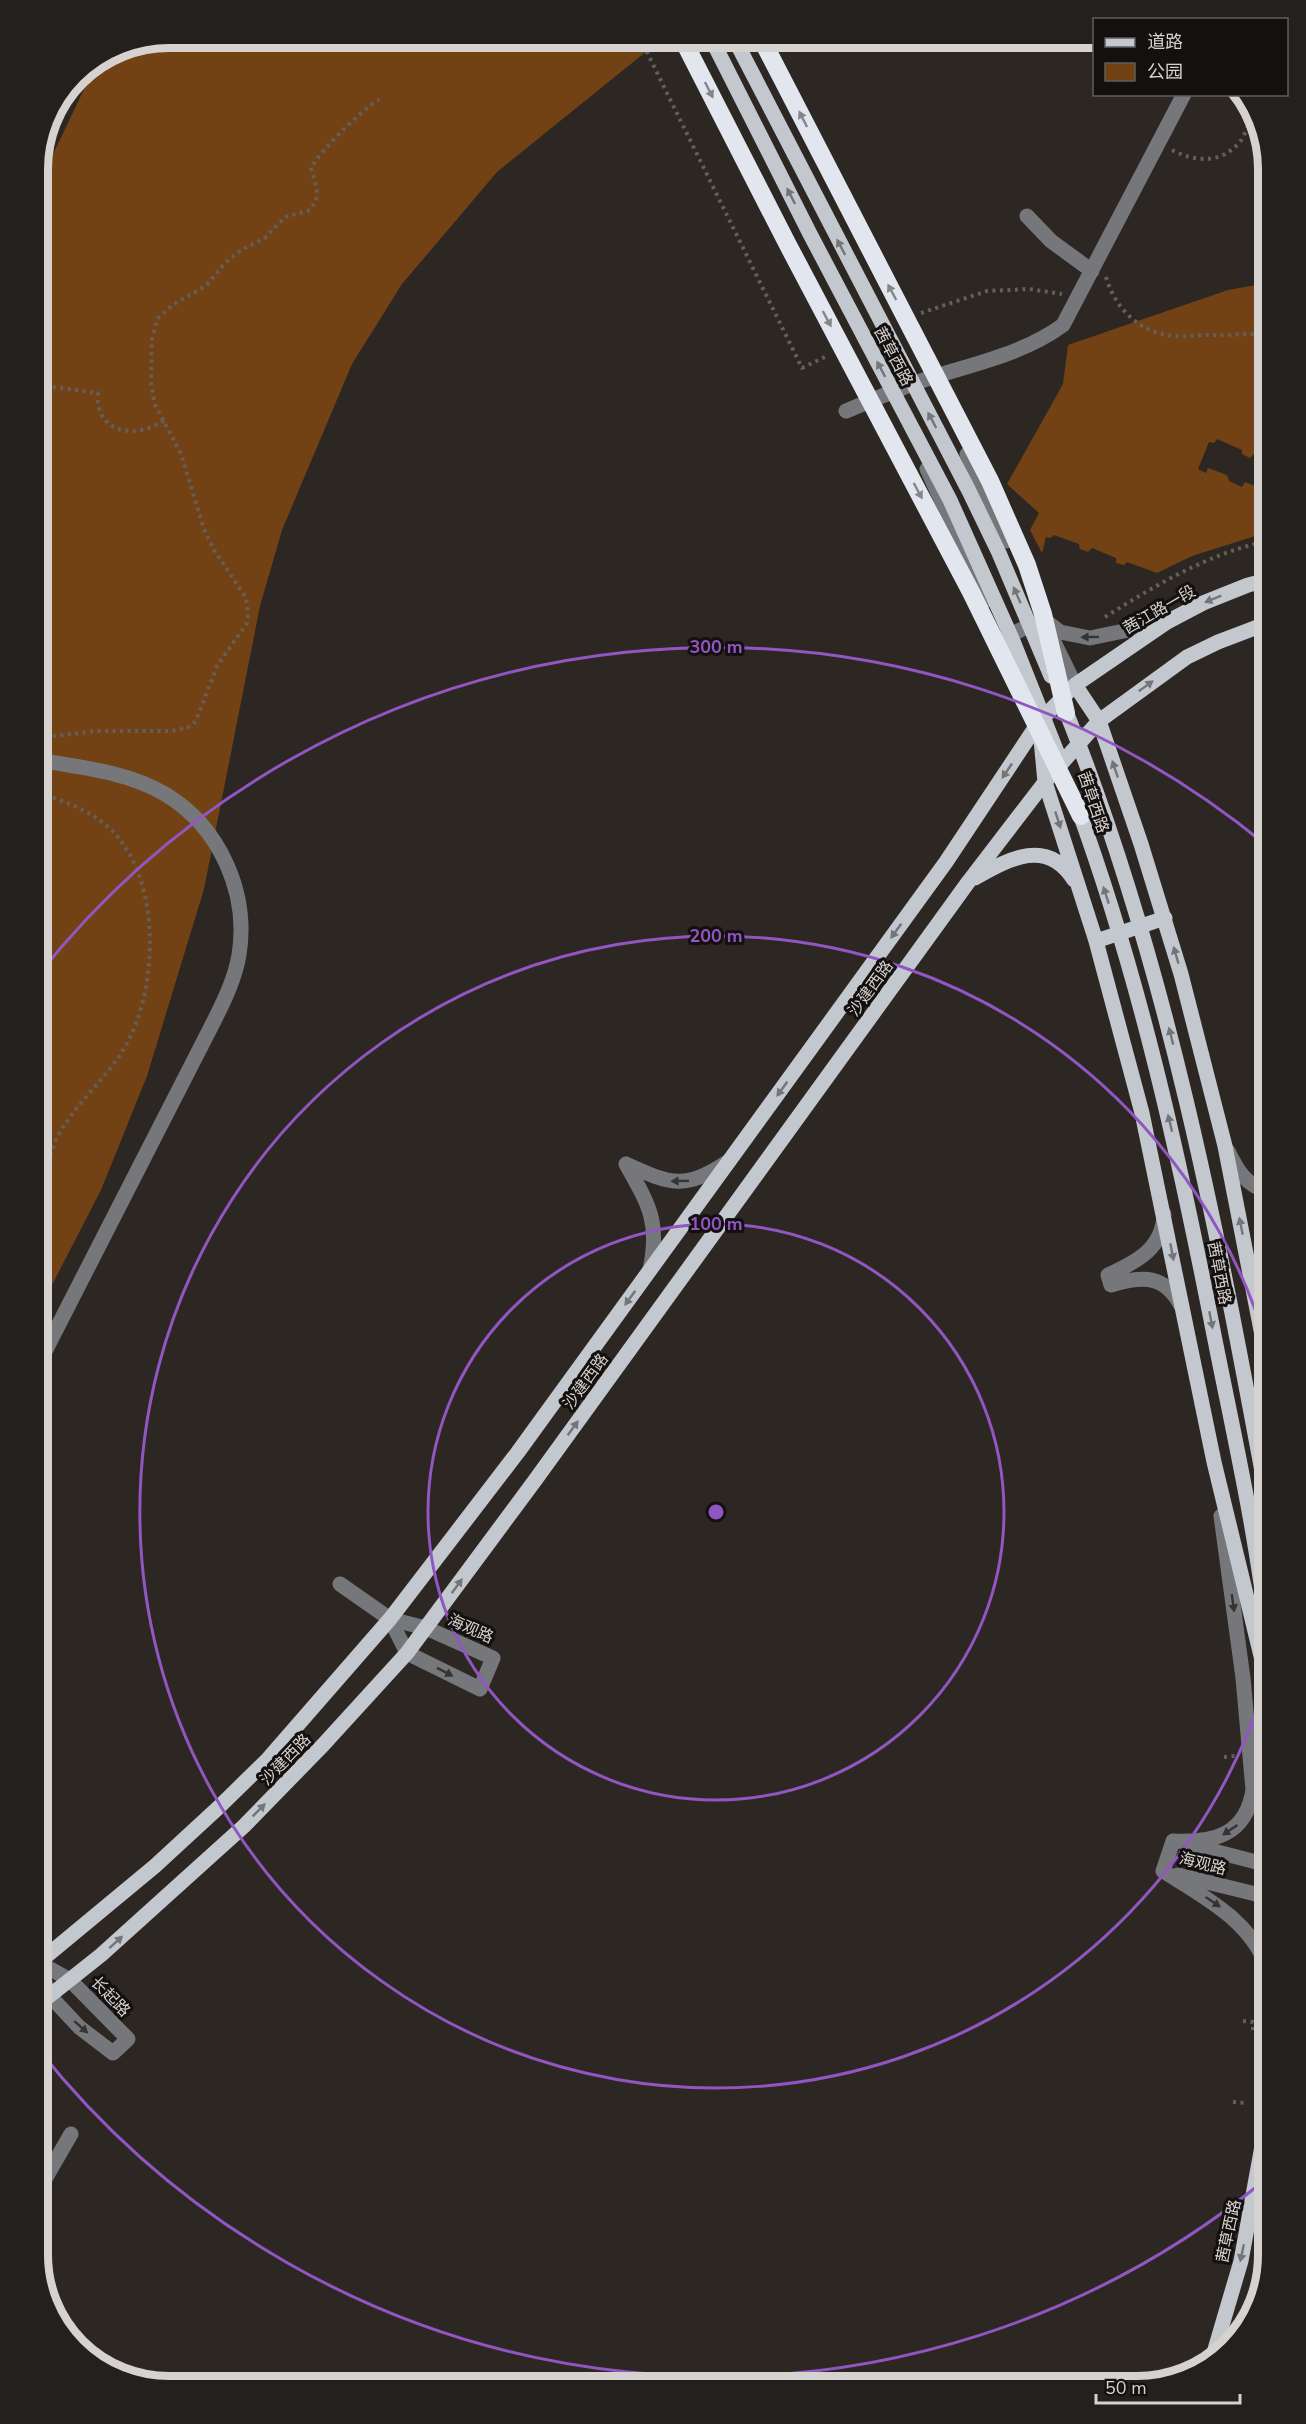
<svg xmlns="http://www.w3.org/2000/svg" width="1306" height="2424" viewBox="0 0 1306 2424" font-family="'Nunito Sans','Noto Sans SC',sans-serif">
<rect width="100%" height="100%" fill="#2d2723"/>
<!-- green -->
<path fill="#734214" d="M 169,38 L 663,38 L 497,172 L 402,284 L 352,364 L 282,530 L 260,606 L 204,889 L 147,1076 L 101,1190 L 38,1312 L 38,209 L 45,171 L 97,62 L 119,47 Z
M 1268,283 L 1268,460 L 1254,454 L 1250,458 L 1242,454 L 1242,450 L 1217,439 L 1214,443 L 1209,442 L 1198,469 L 1206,473 L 1208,468 L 1227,475 L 1229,481 L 1242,487 L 1245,482 L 1266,490 L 1265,495 L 1268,497 L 1268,532 L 1192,556 L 1157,573 L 1127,562 L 1124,565 L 1116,563 L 1116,558 L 1092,548 L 1088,552 L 1080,549 L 1079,544 L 1054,535 L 1050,538 L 1046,537 L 1042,553 L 1030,530 L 1039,513 L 1007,484 L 1063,384 L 1068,345 L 1228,290 Z"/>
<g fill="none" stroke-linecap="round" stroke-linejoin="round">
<!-- path -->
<path stroke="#645f5b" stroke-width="4" stroke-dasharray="3 4.5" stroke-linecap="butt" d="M 640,38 L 802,368 L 827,356
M 1172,150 C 1195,162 1220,164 1239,143 C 1245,136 1249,122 1254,113
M 1106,277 C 1115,309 1141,334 1175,336 C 1186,337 1197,335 1208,335 C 1228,335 1248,334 1268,334
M 921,313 L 987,291 L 1029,289 L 1062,294
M 38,385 L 98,393 C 95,420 115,435 141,430 C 149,429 157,424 164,421
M 1105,617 C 1156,585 1209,553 1268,541
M 38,738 L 96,731 L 171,731 L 187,728 L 194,723 L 199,713 L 217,666 L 247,623 L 248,612 L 246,598 L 214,550 L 204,529 L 181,454 L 155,405 L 151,383 L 152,337 L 158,318 L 174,304 L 207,285 L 224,264 L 241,250 L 265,238 L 285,217 L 310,210 L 316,201 L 317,189 L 311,168 C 320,151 363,108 380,99
M 38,1191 C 48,1173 49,1151 60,1132 C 79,1100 108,1077 126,1045 C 159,987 162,874 108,827 C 88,809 64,802 40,793
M 1224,1757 L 1235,1756
M 1243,2021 L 1253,2022 L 1253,2033
M 1233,2102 L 1245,2103"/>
<!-- minor -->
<path stroke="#75777a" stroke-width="15" d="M 1027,216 L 1051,241 L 1092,271
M 846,411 C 875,399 904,386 933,377 C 977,363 1025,353 1063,325 L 1184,94
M 967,454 L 1007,541
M 927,469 L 987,600
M 1004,638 L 1043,619 L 1060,632 L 1090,638 L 1167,622
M 1054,642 L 1075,685
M 1228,1151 C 1237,1170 1246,1186 1268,1191
M 626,1164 C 672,1185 685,1190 729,1161
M 626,1164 C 649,1205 660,1222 650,1270
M 1164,1214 C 1163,1249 1136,1262 1108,1275 L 1111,1285 C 1142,1276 1165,1274 1181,1306
M 1257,1299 L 1262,1251 L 1268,1236
M 38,1365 L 215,1019 C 225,999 235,978 239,955 C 249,893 220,827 165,794 C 128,772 80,767 38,760
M 340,1584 L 390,1619 L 426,1628 L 493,1658 L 480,1689 L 407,1653 L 390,1619
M 1173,1841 C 1214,1843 1246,1835 1253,1790 L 1243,1678 L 1221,1516
M 1190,1845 L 1268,1865
M 1163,1871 C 1204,1897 1252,1921 1268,1970
M 1163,1871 L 1173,1841
M 1178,1875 L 1268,1897
M 38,1962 L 70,1980 L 128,2039 L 113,2053 L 79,2027 L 50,1996 L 38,1963
M 38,2191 L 71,2134"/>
<!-- major -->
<path stroke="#c3c8ce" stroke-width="15" d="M 711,38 L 810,234 L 950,500 L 1013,641 L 1057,752
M 734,38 L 969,491 L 999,553 L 1051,676
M 1075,685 L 1099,721 L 1141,844 L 1181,974 L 1225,1146 L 1268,1366
M 1063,704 C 1167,961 1218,1233 1268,1504
M 1041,740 L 1045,782 L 1096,941 L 1142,1113 L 1214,1462 L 1268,1685
M 1077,806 C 1140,978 1179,1156 1214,1335 C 1234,1436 1257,1536 1268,1638
M 975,878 C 1009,859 1047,837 1074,880
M 1096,941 L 1165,918
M 38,1963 L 155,1866 L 219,1807 L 268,1759 L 390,1619 L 518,1452 L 946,862 L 1039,722 L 1075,685 L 1167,622 L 1203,603 L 1248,585 L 1268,580
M 38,2005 L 101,1955 L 244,1826 L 323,1745 L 407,1653 L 536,1479 L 969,881 L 1045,782 L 1099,721 L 1187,657 L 1218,642 L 1268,623
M 1213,2356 L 1241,2261 L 1268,2113"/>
<!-- highway -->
<path stroke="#e2e7ef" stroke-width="18" d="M 682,38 L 788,245 L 971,592 L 1081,816
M 761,38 L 990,481 L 1027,565 L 1043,614 L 1066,713"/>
</g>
<!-- one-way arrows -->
<defs><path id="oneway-solid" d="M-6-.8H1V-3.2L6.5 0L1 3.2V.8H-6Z" transform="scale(1.5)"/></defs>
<g fill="#85868a">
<use href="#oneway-solid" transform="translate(709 90) rotate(63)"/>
<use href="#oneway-solid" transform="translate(803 119) rotate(-117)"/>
<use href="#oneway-solid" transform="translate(892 292) rotate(-118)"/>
<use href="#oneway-solid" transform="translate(827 319) rotate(62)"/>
<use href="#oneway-solid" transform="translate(918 491) rotate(62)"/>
</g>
<g fill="#747578">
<use href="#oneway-solid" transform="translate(791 196) rotate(-117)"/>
<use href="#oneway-solid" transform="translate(841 247) rotate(-118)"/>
<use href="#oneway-solid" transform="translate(881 369) rotate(-118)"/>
<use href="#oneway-solid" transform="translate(932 420) rotate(-118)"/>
<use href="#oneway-solid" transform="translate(1017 595) rotate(-114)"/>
<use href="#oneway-solid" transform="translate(1213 599) rotate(158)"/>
<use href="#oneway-solid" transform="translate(1146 686) rotate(-36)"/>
<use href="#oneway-solid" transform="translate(1115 769) rotate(-109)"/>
<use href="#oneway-solid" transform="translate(1007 771) rotate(124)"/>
<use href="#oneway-solid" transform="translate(1058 820) rotate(72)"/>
<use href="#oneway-solid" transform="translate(1106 895) rotate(-108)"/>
<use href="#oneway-solid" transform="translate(896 931) rotate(126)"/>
<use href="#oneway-solid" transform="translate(1176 955) rotate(-106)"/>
<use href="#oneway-solid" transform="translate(1171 1036) rotate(-104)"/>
<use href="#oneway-solid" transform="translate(782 1089) rotate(126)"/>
<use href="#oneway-solid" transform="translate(1170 1123) rotate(-103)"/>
<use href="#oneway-solid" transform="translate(1241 1226) rotate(-101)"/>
<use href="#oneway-solid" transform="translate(1172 1252) rotate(79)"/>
<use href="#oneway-solid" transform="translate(630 1298) rotate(126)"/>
<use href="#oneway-solid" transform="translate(1211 1320) rotate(79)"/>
<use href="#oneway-solid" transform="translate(573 1428) rotate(-54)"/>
<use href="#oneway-solid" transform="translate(457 1586) rotate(-54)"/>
<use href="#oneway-solid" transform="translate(259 1810) rotate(-45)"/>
<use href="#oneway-solid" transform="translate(116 1942) rotate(-42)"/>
<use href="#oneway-solid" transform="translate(1242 2253) rotate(102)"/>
</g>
<g fill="#353434">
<use href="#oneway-solid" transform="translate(1090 637) rotate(179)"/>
<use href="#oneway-solid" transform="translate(680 1181) rotate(179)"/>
<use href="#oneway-solid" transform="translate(1233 1603) rotate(82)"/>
<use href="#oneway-solid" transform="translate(445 1672) rotate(27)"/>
<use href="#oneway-solid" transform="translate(1230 1830) rotate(146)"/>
<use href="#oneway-solid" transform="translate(1213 1902) rotate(34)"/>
<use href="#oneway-solid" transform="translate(81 2027) rotate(41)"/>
</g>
<!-- distance rings -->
<g fill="none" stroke="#9256c3" stroke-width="3">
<circle cx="716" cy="1512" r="288"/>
<path d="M1268 1676A576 576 0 1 1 1268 1348"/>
<path d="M1266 2179A865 865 0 0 1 39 2050M39 974A865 865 0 0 1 1266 845"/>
</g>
<g text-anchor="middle" stroke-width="6" stroke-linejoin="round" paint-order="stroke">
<!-- street labels -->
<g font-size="16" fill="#d6d2cf" stroke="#13100f">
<text transform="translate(894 356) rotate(62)" y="6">茜草西路</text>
<text transform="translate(1159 609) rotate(-30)" y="6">茜江路一段</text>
<text transform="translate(1094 802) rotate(71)" y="6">茜草西路</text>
<text transform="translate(870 988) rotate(-54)" y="6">沙建西路</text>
<text transform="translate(1220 1273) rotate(79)" y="6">茜草西路</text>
<text transform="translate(585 1381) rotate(-54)" y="6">沙建西路</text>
<text transform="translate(471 1628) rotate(24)" y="6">海观路</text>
<text transform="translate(285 1759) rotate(-46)" y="6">沙建西路</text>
<text transform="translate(1203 1863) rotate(14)" y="6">海观路</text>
<text transform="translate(111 1996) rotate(46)" y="6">长起路</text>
<text transform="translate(1228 2231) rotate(-78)" y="6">茜草西路</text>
</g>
</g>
<!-- crop -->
<path d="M0 0H1306V2424H0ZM169 48H1137A121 121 0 0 1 1258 169V2255A121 121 0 0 1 1137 2376H169A121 121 0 0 1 48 2255V169A121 121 0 0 1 169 48Z" fill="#23201e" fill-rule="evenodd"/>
<path fill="none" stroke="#d6d2cf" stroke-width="8" d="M169 48H1137A121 121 0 0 1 1258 169V2255A121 121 0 0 1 1137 2376H169A121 121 0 0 1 48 2255V169A121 121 0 0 1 169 48Z"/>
<circle cx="716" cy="1512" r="9" fill="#9256c3" stroke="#13100f" stroke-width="3"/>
<g font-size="18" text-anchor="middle" font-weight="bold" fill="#9256c3" stroke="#13100f" stroke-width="6" stroke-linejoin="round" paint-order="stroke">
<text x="716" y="653">300 m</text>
<text x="716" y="942">200 m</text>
<text x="716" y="1230">100 m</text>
</g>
<!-- legend -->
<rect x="1093" y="18" width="195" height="78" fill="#13100f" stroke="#615e5c" stroke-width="1.5"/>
<rect x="1105" y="38" width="30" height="9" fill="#c3c8ce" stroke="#615e5c" stroke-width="1.5"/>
<text x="1147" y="48" font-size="18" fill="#d6d2cf">道路</text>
<rect x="1105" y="63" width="30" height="18" fill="#734214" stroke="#615e5c" stroke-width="1.5"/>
<text x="1147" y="78" font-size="18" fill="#d6d2cf">公园</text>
<!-- scale -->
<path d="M1096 2394v9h144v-9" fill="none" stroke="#d6d2cf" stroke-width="3"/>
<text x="1105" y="2394" font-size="18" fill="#d6d2cf" stroke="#13100f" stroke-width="4.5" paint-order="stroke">50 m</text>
</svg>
